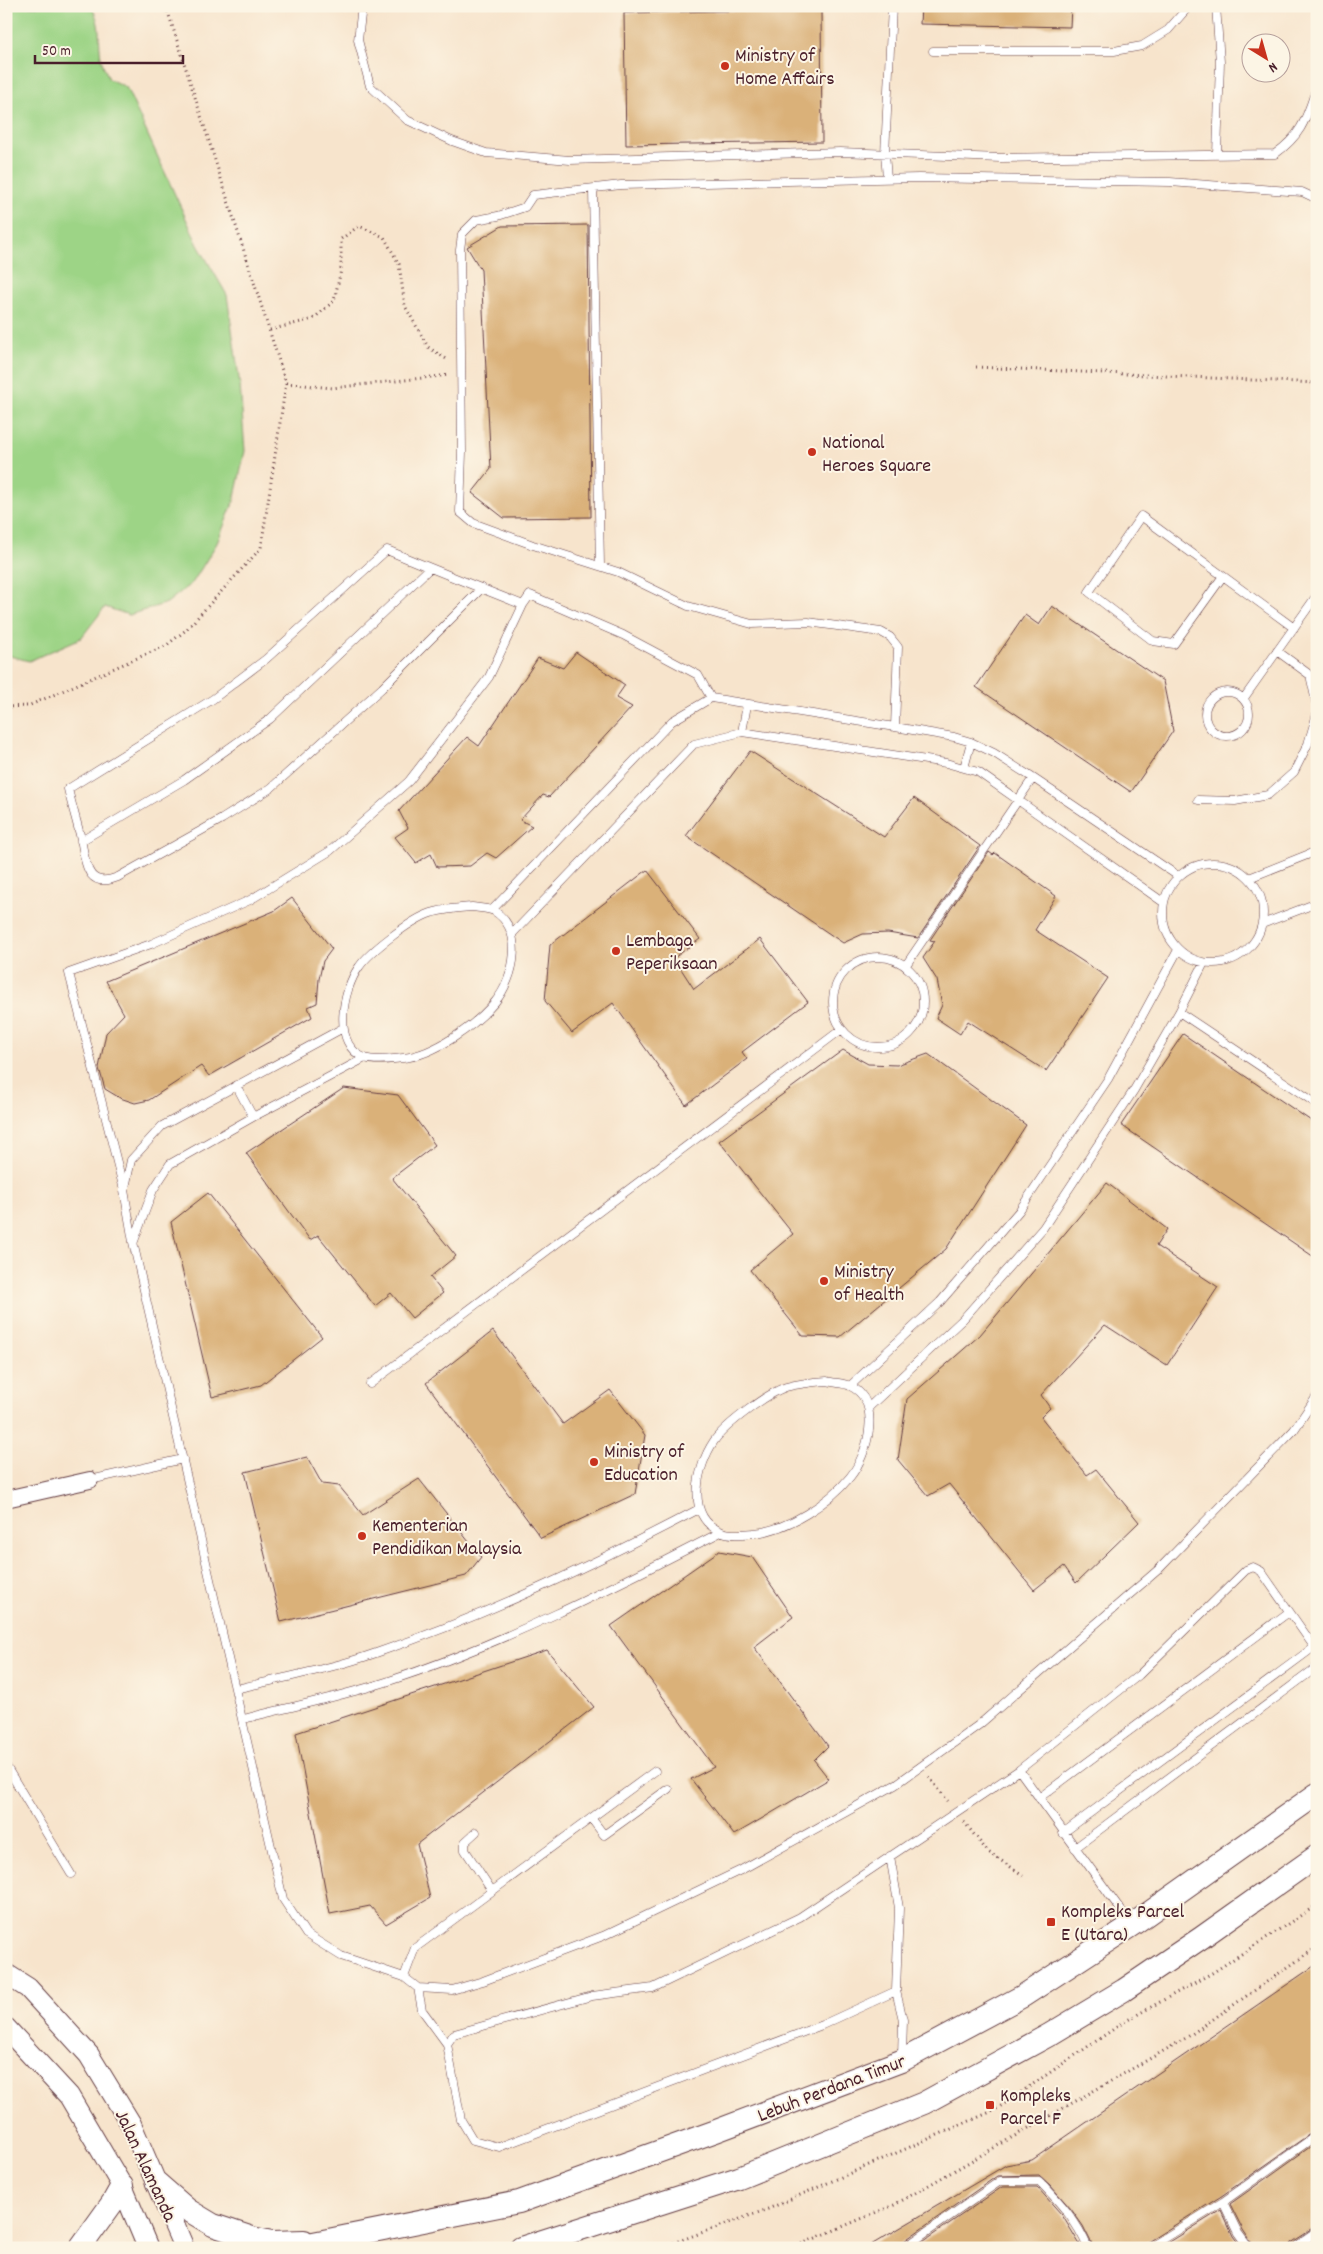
<svg xmlns="http://www.w3.org/2000/svg" width="1323" height="2254" viewBox="0 0 1323 2254" font-family="Dekko,sans-serif">
<rect width="100%" height="100%" fill="#fcf5e5"/>
<filter id="ink" filterUnits="userSpaceOnUse"><feTurbulence type="fractalNoise" baseFrequency=".02" numOctaves="2"/><feDisplacementMap in="SourceGraphic" scale="10" xChannelSelector="R" yChannelSelector="G"/><feConvolveMatrix kernelMatrix="1 2 1 2 8 2 1 2 1" color-interpolation-filters="sRGB"/></filter>
<filter id="wash" filterUnits="userSpaceOnUse"><feTurbulence type="fractalNoise" baseFrequency=".0096" numOctaves="4" result="noise"/><feDisplacementMap in="SourceGraphic" scale="20" xChannelSelector="R" yChannelSelector="G"/><feGaussianBlur stdDeviation="1.12" result="paint"/><feColorMatrix in="noise" values="0 0 0 0 0 0 0 0 0 0 0 0 0 0 0 0 0 1.4 0 .05"/><feComposite in="paint" operator="in"/></filter>
<g filter="url(#wash)">
<rect width="100%" height="100%" fill="#f7e4cc"/>
<!-- green -->
<path fill="#9dd486" stroke="#747a58" d="M 6,6 L 90,6 C 102,20 98,40 101,57 C 102,64 106,72 109,79 L 126,87 L 198,245 L 227,295 L 240,385 L 245,451 L 234,501 L 217,543 L 193,582 L 167,603 L 129,615 L 105,607 L 81,638 L 29,661 L 6,655 Z"/>
<g id="blocks">
<!-- building -->
<path fill="#dab179" d="M 921,6 L 1071,6 L 1070,27 L 920,24 Z
M 821,9 L 822,142 L 626,145 L 624,13 Z
M 588,225 L 591,517 L 504,518 L 472,493 L 491,469 L 481,270 L 467,247 L 502,226 Z
M 1052,606 L 1163,681 L 1173,731 L 1131,792 L 976,687 L 1025,615 L 1039,625 Z
M 576,652 L 625,685 L 616,698 L 632,707 L 549,797 L 543,795 L 520,820 L 532,826 L 496,858 L 487,853 L 470,866 L 437,867 L 431,854 L 416,863 L 395,837 L 408,828 L 399,811 L 467,737 L 479,746 L 538,658 L 563,668 Z
M 750,751 L 884,837 L 914,798 L 980,846 L 918,938 L 888,933 L 863,934 L 843,943 L 686,836 Z
M 989,852 L 993,855 L 995,853 L 1056,896 L 1035,930 L 1108,978 L 1046,1071 L 968,1021 L 960,1034 L 936,1018 L 942,1005 L 937,980 L 923,958 L 935,941 L 930,940 Z
M 647,870 L 700,939 L 674,958 L 694,989 L 760,939 L 808,1002 L 742,1052 L 747,1059 L 686,1105 L 613,1003 L 572,1033 L 545,1001 L 550,945 Z
M 292,898 L 332,949 L 323,961 L 319,979 L 317,1003 L 308,1007 L 312,1017 L 209,1076 L 201,1066 L 149,1100 L 135,1103 L 120,1098 L 105,1089 L 99,1068 L 106,1033 L 124,1014 L 106,981 L 274,911 Z
M 1183,1034 L 1317,1125 L 1317,1259 L 1121,1125 Z
M 843,1050 L 868,1064 L 897,1065 L 928,1054 L 1026,1125 L 946,1249 L 840,1337 L 803,1336 L 750,1270 L 793,1234 L 719,1141 Z
M 344,1088 L 398,1095 L 435,1145 L 392,1178 L 456,1256 L 430,1277 L 443,1293 L 412,1318 L 391,1293 L 375,1306 L 318,1235 L 310,1240 L 246,1153 Z
M 1107,1183 L 1167,1229 L 1156,1246 L 1218,1287 L 1167,1365 L 1105,1325 L 1041,1395 L 1050,1408 L 1041,1417 L 1087,1475 L 1096,1469 L 1139,1522 L 1076,1583 L 1064,1566 L 1034,1590 L 949,1484 L 928,1496 L 898,1460 L 907,1399 L 980,1335 Z
M 208,1193 L 322,1337 L 261,1385 L 212,1397 L 171,1222 Z
M 493,1331 L 563,1424 L 610,1390 L 645,1435 L 635,1494 L 541,1538 L 426,1383 Z
M 307,1457 L 322,1484 L 339,1486 L 363,1515 L 419,1479 L 481,1557 L 466,1576 L 281,1622 L 245,1472 Z
M 719,1551 L 752,1557 L 793,1617 L 754,1647 L 828,1746 L 814,1760 L 829,1779 L 734,1835 L 691,1779 L 714,1767 L 611,1626 Z
M 547,1650 L 594,1707 L 417,1844 L 430,1898 L 386,1924 L 370,1906 L 330,1914 L 296,1733 Z
M 1317,1964 L 1317,2129 L 1220,2197 L 1146,2243 L 1143,2248 L 1094,2248 L 1083,2226 L 1071,2209 L 1050,2185 L 1039,2175 L 997,2176 L 901,2243 L 898,2248 L 866,2248 L 1006,2165 L 1032,2160 Z
M 1317,2142 L 1317,2226 L 1291,2243 L 1288,2248 L 1255,2248 L 1243,2230 L 1230,2204 Z
M 1002,2187 L 1037,2187 L 1062,2215 L 1082,2248 L 914,2248 Z
M 1221,2210 L 1233,2236 L 1242,2248 L 1160,2248 Z"/>
</g>
</g>
<g filter="url(#ink)">
<use href="#blocks" fill-opacity="0" stroke="#643d43" stroke-width="1"/>
<g fill="none" stroke-linecap="round" stroke-linejoin="round">
<!-- service casing -->
<g stroke="#643d43" stroke-width="9">
<path id="service" d="M 362,6 L 358,40 L 370,86 L 407,120 L 452,141 L 486,153 L 570,160 L 840,152 L 1001,158 L 1275,154 C 1303,134 1306,118 1317,87
M 1216,6 L 1220,62 L 1217,155
M 933,51 L 1114,51 L 1142,46 L 1168,30 L 1189,6
M 887,178 L 885,154 L 892,6
M 593,189 L 600,566
M 1223,576 L 1174,644 L 1153,641 L 1089,592 L 1141,516 L 1294,628
M 482,588 L 382,688 L 271,788 L 222,819 L 118,877 C 86,890 86,863 81,839 C 77,822 72,806 68,789 L 213,699 L 266,659 L 387,550 C 432,569 478,587 523,605
M 1277,651 L 1310,675 L 1317,706
M1205 714a22 22 0 1 1 44 0a22 22 0 1 1-44 0Z
M 711,698 L 698,675 L 623,635 L 530,595 L 523,605 L 489,677 L 409,781 L 330,851 L 250,900 L 151,944 L 69,973 L 124,1190 L 133,1242 L 283,1899 L 306,1934 L 341,1956 L 404,1977 L 418,1988 L 452,1990 L 483,1981 L 603,1936 L 741,1870 L 895,1785 L 980,1724 L 1159,1569 L 1294,1430 L 1317,1396
M 1244,698 L 1317,595
M 895,727 L 898,647 L 890,637 L 881,632 L 808,622 L 752,624 L 688,606 L 618,572 L 533,545 L 473,523 L 460,512 L 462,452 L 460,250 L 462,234 L 476,220 L 498,216 L 525,207 L 533,195 L 621,185 L 919,178 L 1170,182 L 1302,192 L 1317,199
M 742,732 L 747,705
M 964,768 L 971,742
M 1198,800 L 1235,801 L 1268,795 L 1294,772 L 1308,744 L 1317,714
M 81,841 L 184,780 L 270,719 L 430,568
M1163 913a50 50 0 1 1 100 0a50 50 0 1 1-100 0Z
M 1249,878 L 1317,851
M 472,907 C 479,908 488,908 494,911 C 525,930 515,978 495,1002 C 475,1026 434,1055 403,1058 C 392,1059 376,1062 365,1058 C 331,1045 343,989 359,967 C 370,951 412,919 431,913 C 444,909 458,908 472,907 Z
M 492,910 L 672,721 L 711,698 L 895,727 L 954,737 L 971,742 L 994,753 L 1033,778 L 1178,876
M 1262,924 L 1317,903
M 513,933 L 694,744 L 742,732 L 946,763 L 978,772 L 1163,902
M833 1002a45 45 0 1 1 90 0a45 45 0 1 1-90 0Z
M 906,965 L 1033,778
M 1179,1012 L 1317,1104
M 236,1085 L 253,1117
M 125,1188 L 131,1160 L 162,1126 L 343,1028
M 134,1241 L 153,1190 L 170,1164 L 253,1117 L 365,1058
M 827,1381 C 834,1383 844,1383 850,1386 C 883,1401 868,1455 850,1477 C 829,1503 788,1530 754,1533 C 744,1534 730,1536 720,1531 C 685,1517 697,1466 714,1441 C 725,1425 768,1393 786,1387 C 800,1383 813,1382 827,1381 Z
M 370,1384 L 842,1029
M 850,1386 L 940,1302 L 1019,1211 L 1108,1079 L 1178,950
M 869,1407 L 963,1319 L 1043,1228 L 1134,1090 L 1179,1012 L 1204,963
M 90,1480 L 183,1459
M 236,1689 C 282,1678 331,1669 376,1653 C 488,1615 594,1564 699,1509
M 243,1719 C 290,1707 339,1697 386,1682 C 503,1644 612,1588 721,1532
M 6,1766 L 71,1874
M 1019,1770 L 1131,1924
M 1039,1798 L 1289,1612
M 591,1818 L 604,1835 L 668,1789
M 476,1832 L 465,1842 L 465,1850 L 492,1891
M 1063,1833 L 1314,1647
M 1075,1848 L 1317,1667
M 890,1856 L 899,1908 L 896,1991
M 404,1977 L 415,1948 L 655,1771
M 418,1988 L 422,2010 L 447,2044
M 902,2057 L 903,2020 L 896,1991 L 822,2025 L 499,2147 L 473,2140 L 461,2120 L 447,2044 L 454,2034 L 592,1996 L 653,1988 L 800,1917 L 1019,1770 L 1139,1675 L 1246,1570 L 1253,1567 L 1261,1571 L 1317,1651
M 1223,2202 L 1238,2233 L 1249,2248
M 904,2248 L 1000,2181 L 1039,2181 C 1059,2201 1077,2221 1088,2248
M 1149,2248 L 1223,2202 L 1317,2135
M 1294,2248 L 1317,2232"/>
</g>
<!-- minor casing -->
<g stroke="#643d43" stroke-width="18">
<path id="minor" d="M 6,1499 L 90,1480"/>
</g>
<!-- tertiary casing -->
<g stroke="#643d43" stroke-width="22">
<path id="tertiary" d="M 6,1974 L 28,1988 L 89,2055 L 131,2124 L 184,2248
M 6,2028 L 69,2096 L 122,2186 L 148,2248"/>
</g>
<!-- secondary casing -->
<g stroke="#643d43" stroke-width="24">
<path id="secondary" d="M 157,2183 L 188,2210 L 213,2225 L 252,2238 L 272,2242 L 304,2241
M 80,2248 L 113,2202 L 122,2186
M 288,2248 L 519,2202 L 716,2131 L 901,2061 L 1023,1996 L 1132,1925 L 1317,1794
M 521,2248 L 739,2178 L 924,2103 L 1049,2035 L 1124,1990 L 1201,1938 L 1317,1856"/>
</g>
<!-- path -->
<path stroke="#643d43" stroke-width="3" stroke-dasharray="1 4" stroke-linecap="butt" d="M 270,330 L 313,319 L 334,301 L 341,270 L 341,239 L 359,226 L 384,237 L 399,264 L 405,306 L 428,347 L 448,360
M 976,367 L 1317,383
M 286,383 L 332,388 L 450,375
M 6,707 L 28,706 L 167,645 L 186,630 L 261,548 L 286,383 L 166,6
M 929,1777 L 948,1801
M 964,1822 L 988,1852 L 1023,1875
M 659,2248 L 768,2209 L 995,2110 L 1124,2022 L 1212,1973 L 1317,1905
M 792,2248 L 894,2205 L 1186,2038 L 1317,1947"/>
<!-- service -->
<use href="#service" stroke="#fff" stroke-width="8"/>
<!-- minor -->
<use href="#minor" stroke="#fff" stroke-width="16"/>
<!-- tertiary -->
<use href="#tertiary" stroke="#fff" stroke-width="20"/>
<!-- secondary -->
<use href="#secondary" stroke="#fff" stroke-width="22"/>
</g>
</g>
<!-- markers -->
<g fill="#c8321e" stroke="#fcf5e5" stroke-width="2">
<circle cx="725" cy="66" r="5"/>
<circle cx="812" cy="452" r="5"/>
<circle cx="616" cy="951" r="5"/>
<circle cx="824" cy="1281" r="5"/>
<circle cx="594" cy="1462" r="5"/>
<circle cx="362" cy="1536" r="5"/>
<rect x="1046" y="1917" width="10" height="10" rx="2.5"/>
<rect x="985" y="2100" width="10" height="10" rx="2.5"/>
</g>
<g text-anchor="middle" stroke-width="4" stroke-linejoin="round" paint-order="stroke">
<!-- poi labels -->
<g font-size="20" fill="#4a1f2b" stroke="#fcf5e5" text-anchor="start">
<text x="735" y="61">Ministry of<tspan x="735" dy="23">Home Affairs</tspan></text>
<text x="822" y="448">National<tspan x="822" dy="23">Heroes Square</tspan></text>
<text x="626" y="946">Lembaga<tspan x="626" dy="23">Peperiksaan</tspan></text>
<text x="834" y="1277">Ministry<tspan x="834" dy="23">of Health</tspan></text>
<text x="604" y="1457">Ministry of<tspan x="604" dy="23">Education</tspan></text>
<text x="372" y="1531">Kementerian<tspan x="372" dy="23">Pendidikan Malaysia</tspan></text>
<text x="1061" y="1917">Kompleks Parcel<tspan x="1061" dy="23">E (Utara)</tspan></text>
<text x="1000" y="2101">Kompleks<tspan x="1000" dy="23">Parcel F</tspan></text>
</g>
<!-- street labels -->
<g font-size="20" fill="#4a1f2b" stroke="#fcf5e5">
<text transform="translate(831 2087) rotate(-21)" y="7">Lebuh Perdana Timur</text>
<text transform="translate(147 2165) rotate(65)" y="7">Jalan Alamanda</text>
</g>
</g>
<!-- margin -->
<rect width="1323" height="2254" fill="none" stroke="#fcf5e5" stroke-width="25"/>
<!-- north arrow -->
<g transform="translate(1266 58) rotate(143)"><circle r="24" fill="#fcf5e5" stroke="#b59f9b"/>
<path d="M0-4L9 19L0 12L-9 19Z" fill="#c8321e"/>
<text y="-8" font-size="14" font-weight="bold" text-anchor="middle" fill="#4a1f2b">N</text>
</g>
<!-- scale -->
<path d="M35 55v8h148v-8" fill="none" stroke="#4a1f2b" stroke-width="2.5"/>
<text x="42" y="55" font-size="15" fill="#4a1f2b" stroke="#fcf5e5" stroke-width="4" paint-order="stroke">50 m</text>
</svg>
